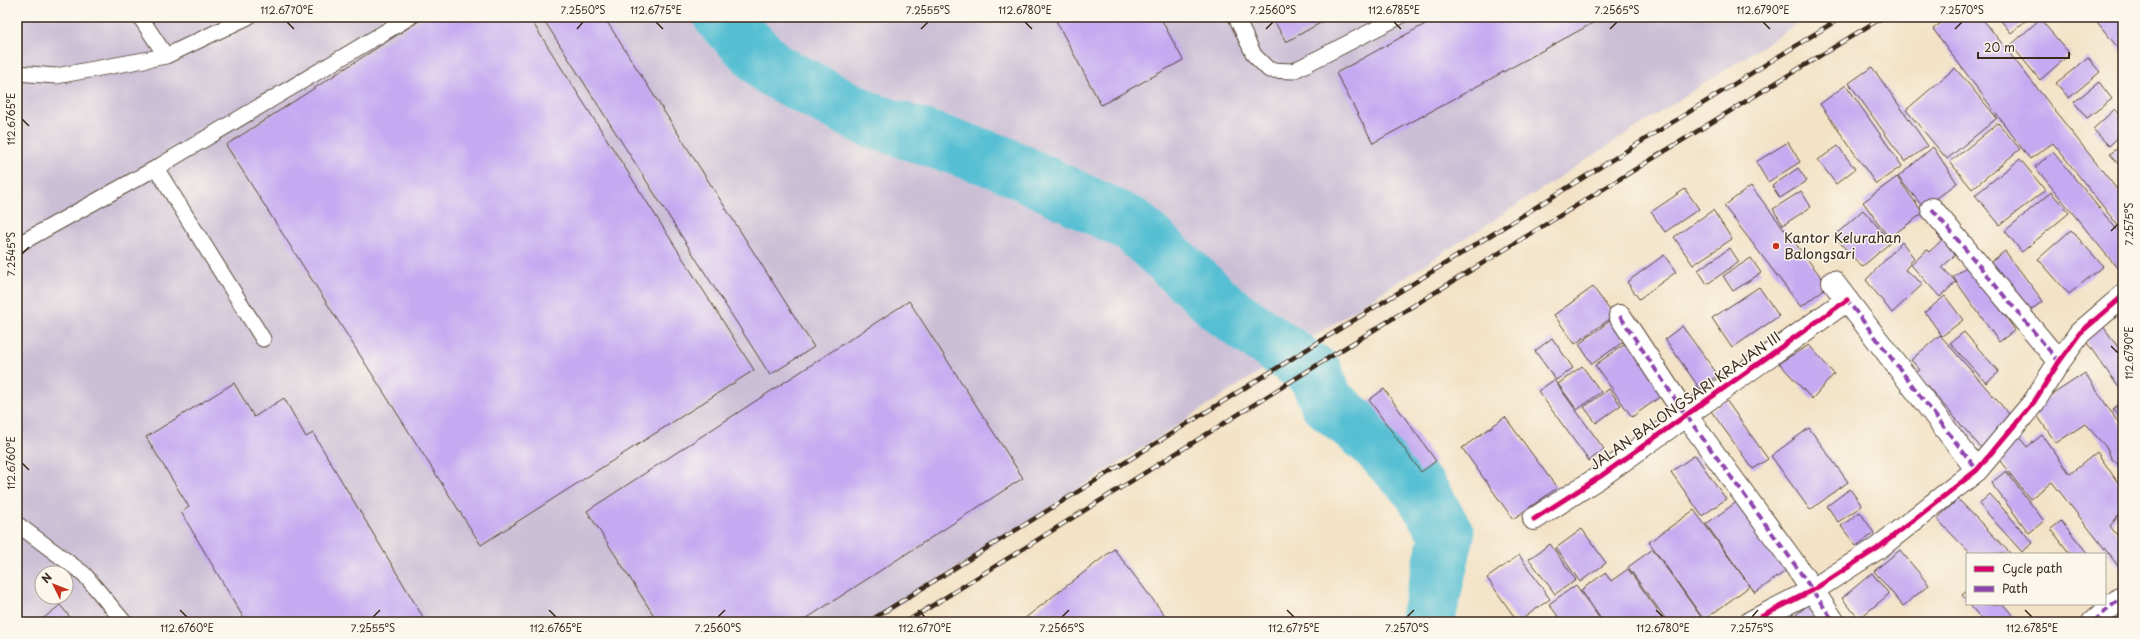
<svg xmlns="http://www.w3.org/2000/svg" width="2140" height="639" viewBox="0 0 2140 639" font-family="'Playpen Sans',sans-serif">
<rect width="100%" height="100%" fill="#fbf7ec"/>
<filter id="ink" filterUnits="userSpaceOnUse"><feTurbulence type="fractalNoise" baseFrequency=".025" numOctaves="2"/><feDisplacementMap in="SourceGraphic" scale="8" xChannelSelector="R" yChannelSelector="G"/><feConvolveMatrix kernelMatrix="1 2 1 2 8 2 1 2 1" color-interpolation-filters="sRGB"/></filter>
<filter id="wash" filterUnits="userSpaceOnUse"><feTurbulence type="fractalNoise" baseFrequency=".012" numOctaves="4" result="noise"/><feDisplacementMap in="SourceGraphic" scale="16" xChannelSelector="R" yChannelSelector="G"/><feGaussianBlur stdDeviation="0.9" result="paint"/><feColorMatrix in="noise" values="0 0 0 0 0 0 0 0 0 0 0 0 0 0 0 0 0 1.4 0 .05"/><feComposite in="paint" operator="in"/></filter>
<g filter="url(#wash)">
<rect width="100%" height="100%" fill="#f3e2c6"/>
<!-- industrial -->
<path fill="#cbbfd5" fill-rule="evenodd" d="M 17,17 L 1807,17 L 873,622 L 17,622 ZM 42,573 L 66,573 L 66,597 L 42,597 Z"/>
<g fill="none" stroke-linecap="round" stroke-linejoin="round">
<!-- river -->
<path stroke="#56bfd3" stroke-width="55" d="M 721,17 L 773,70 L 868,119 L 1000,162 L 1132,225 L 1225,310 L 1315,373 L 1327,402 L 1373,440 L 1421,491 L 1447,535 L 1427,622"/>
</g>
<g id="blocks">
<!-- building -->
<path fill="#c5aaf1" d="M 425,17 L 529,17 L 754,370 L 481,545 L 226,145 Z
M 542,17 L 604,17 L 814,347 L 770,375 Z
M 1054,17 L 1160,17 L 1183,60 L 1101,105 Z
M 1272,17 L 1331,17 L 1286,42 Z
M 1438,17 L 1604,17 L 1373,143 L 1336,73 Z
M 1949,17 L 1981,17 L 2123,197 L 2123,232 L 2053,143 L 2030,159 L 1933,29 Z
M 1998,17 L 2030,17 L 2011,33 Z
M 2093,17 L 2123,17 L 2123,54 Z
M 2040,19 L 2070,54 L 2040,80 L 2011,45 Z
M 2088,58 L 2100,72 L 2069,98 L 2056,83 Z
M 1872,67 L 1928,146 L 1905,162 L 1849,83 Z
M 1955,68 L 1997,118 L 1947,159 L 1906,110 Z
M 2099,82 L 2112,99 L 2087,118 L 2074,102 Z
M 1846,85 L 1902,166 L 1876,184 L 1820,104 Z
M 2115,109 L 2123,118 L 2123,133 L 2109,146 L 2093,129 Z
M 1998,123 L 2020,149 L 1972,189 L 1950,162 Z
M 1788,142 L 1800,162 L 1768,182 L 1756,162 Z
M 2123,144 L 2123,170 L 2110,154 Z
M 1838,146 L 1855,169 L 1836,184 L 1818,160 Z
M 1933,147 L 1957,183 L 1924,208 L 1898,177 Z
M 2053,152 L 2123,237 L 2123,265 L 2118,269 L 2035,167 Z
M 2020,159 L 2045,190 L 2000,225 L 1975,195 Z
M 1798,168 L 1807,181 L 1780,198 L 1772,186 Z
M 1897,177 L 1923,213 L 1889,238 L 1863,202 Z
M 1751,186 L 1828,286 L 1801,307 L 1724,206 Z
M 1685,189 L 1699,209 L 1665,232 L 1651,212 Z
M 1801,191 L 1811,207 L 1783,225 L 1773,209 Z
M 2051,192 L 2069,213 L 2022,252 L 2005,231 Z
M 1713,210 L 1732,239 L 1693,265 L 1674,237 Z
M 1863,210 L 1891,242 L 1862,267 L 1834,236 Z
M 1943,229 L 1961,250 L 1942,267 L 1956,282 L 1940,297 L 1911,265 L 1927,250 L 1929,252 L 1942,240 L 1937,235 Z
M 2071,230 L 2103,266 L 2069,294 L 2038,259 Z
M 1902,242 L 1914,258 L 1905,270 L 1923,284 L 1892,313 L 1866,280 Z
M 1730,248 L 1739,262 L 1707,284 L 1698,270 Z
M 2005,251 L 2043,301 L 2028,312 L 1990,263 Z
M 1664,255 L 1676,272 L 1639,299 L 1627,282 Z
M 1751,258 L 1761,273 L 1733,291 L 1723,276 Z
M 1969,265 L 2015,330 L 1999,342 L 1953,277 Z
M 1593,287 L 1614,316 L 1575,344 L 1554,315 Z
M 1759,287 L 1779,316 L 1732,348 L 1712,318 Z
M 1945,296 L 1963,320 L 1942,336 L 1925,312 Z
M 909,301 L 1023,478 L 801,622 L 658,622 L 587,511 Z
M 1611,320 L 1626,340 L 1592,364 L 1579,344 Z
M 2100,322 L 2123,354 L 2123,387 L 2120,389 L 2082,336 Z
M 1682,326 L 1718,375 L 1700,389 L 1665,339 Z
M 1964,332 L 1999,372 L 1986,383 L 1950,343 Z
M 1940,335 L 2016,422 L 1983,450 L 1916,373 L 1920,370 L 1911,360 Z
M 1552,338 L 1573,368 L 1556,380 L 1535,351 Z
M 1631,340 L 1668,391 L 1632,417 L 1595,365 Z
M 1809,345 L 1834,374 L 1812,399 L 1779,363 Z
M 1582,366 L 1601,392 L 1577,410 L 1558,384 Z
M 2085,373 L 2123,430 L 2123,473 L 2119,465 L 2111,458 L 2107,448 L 2085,424 L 2056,443 L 2032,408 Z
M 1554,380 L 1604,449 L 1589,461 L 1538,391 Z
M 234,383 L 254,417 L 284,398 L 306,437 L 313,433 L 426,622 L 246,622 L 181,512 L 189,507 L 146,437 Z
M 1384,389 L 1436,461 L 1421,472 L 1369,400 Z
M 1609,389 L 1621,405 L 1596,423 L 1584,407 Z
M 1726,400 L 1768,459 L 1753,469 L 1711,411 Z
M 2123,401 L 2123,422 L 2113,409 Z
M 1505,417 L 1557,488 L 1513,519 L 1462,448 Z
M 1809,428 L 1848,482 L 1810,510 L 1771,456 Z
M 2042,435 L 2070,474 L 2097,452 L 2123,490 L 2123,510 L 2110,526 L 2123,543 L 2123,572 L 2052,482 L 2030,499 L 1996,456 L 2019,437 L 2027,447 Z
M 1695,455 L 1726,499 L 1702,516 L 1671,472 Z
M 2006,471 L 2044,521 L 2029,533 L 1991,483 Z
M 1850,489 L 1862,506 L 1838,522 L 1827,506 Z
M 1990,494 L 2033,543 L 2022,552 L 1979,504 Z
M 1958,499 L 2011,554 L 1971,554 L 1937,519 Z
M 1738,501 L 1787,570 L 1755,593 L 1706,524 Z
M 1694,510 L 1750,586 L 1704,620 L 1649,542 Z
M 1860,512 L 1874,533 L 1856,546 L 1841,526 Z
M 2061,521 L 2088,554 L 2070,554 L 2051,529 Z
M 1582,529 L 1606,563 L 1580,582 L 1556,548 Z
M 1550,544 L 1576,580 L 1555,594 L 1529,559 Z
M 1114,549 L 1170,622 L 1020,622 Z
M 1653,549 L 1701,617 L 1693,622 L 1668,622 L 1628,567 Z
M 1900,550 L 1929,585 L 1903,606 L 1874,571 Z
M 1519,555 L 1550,599 L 1518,622 L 1487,578 Z
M 1628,569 L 1666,622 L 1641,622 L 1639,619 L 1640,622 L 1603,622 L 1581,590 L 1605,573 L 1611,581 Z
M 1872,573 L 1889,594 L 1859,619 L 1842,598 Z
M 1576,585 L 1602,622 L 1562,622 L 1549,604 Z
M 1967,591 L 1967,601 L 1962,595 Z
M 1969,604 L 2003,604 L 2018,622 L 1984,622 Z
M 60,605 L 74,622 L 39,622 Z
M 1808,605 L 1822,622 L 1787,622 Z
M 2123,614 L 2123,622 L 2114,622 Z"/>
</g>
</g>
<g filter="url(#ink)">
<use href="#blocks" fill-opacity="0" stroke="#574637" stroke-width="1"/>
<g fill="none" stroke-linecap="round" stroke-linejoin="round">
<!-- service casing -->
<g stroke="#574637" stroke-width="17">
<path id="service" d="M 140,17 L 166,56 L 248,17
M 1236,17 L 1254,55 L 1269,70 L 1293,71 L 1399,17
M 17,73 L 56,76 L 166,56
M 156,168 L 263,339
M 17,245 L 156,168 L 410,17
M 17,524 L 84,574 L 124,622"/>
</g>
<!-- minor casing -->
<g stroke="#574637" stroke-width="24">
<path id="minor" d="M 1932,209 L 2059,362
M 1833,282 L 1977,470
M 1620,316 L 1685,414 L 1791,559 L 1834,622
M 1534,519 L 1601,476 L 1847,300
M 1751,622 L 1813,590 L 1878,548 L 1977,470 L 2034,402 L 2059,362 L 2080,333 L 2123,296
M 2093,622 L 2123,596"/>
</g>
<!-- service -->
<use href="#service" stroke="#fff" stroke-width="15"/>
<!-- minor -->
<use href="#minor" stroke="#fff" stroke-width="22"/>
<!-- rail casing -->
<g stroke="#3b2a1e" stroke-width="4.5">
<path id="rail" d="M 868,622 L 1842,17
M 906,622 L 1330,357 L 1883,17"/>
</g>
<!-- rail -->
<use href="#rail" stroke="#fbf7ec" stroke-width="3" stroke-dasharray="9" stroke-linecap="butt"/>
<!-- quiet -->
<path stroke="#8e44ad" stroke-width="4" stroke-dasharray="8 4" stroke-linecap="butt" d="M 1932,209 L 2059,362
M 1845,302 L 1847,300 L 1977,470
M 1620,316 L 1685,414 L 1791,559 L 1834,622
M 2093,622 L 2123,596"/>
<!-- cycleway casing -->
<g stroke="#fbf7ec" stroke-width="8">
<path id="cycleway" d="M 1534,519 L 1601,476 L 1847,300
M 1751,622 L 1813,590 L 1878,548 L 1977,470 L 2034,402 L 2059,362 L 2080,333 L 2123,296"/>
</g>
<!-- cycleway -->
<use href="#cycleway" stroke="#d6006c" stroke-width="5"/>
</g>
</g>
<!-- ticks -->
<path fill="none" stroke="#3b2a1e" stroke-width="1.5" d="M 287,22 L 294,29M 656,22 L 663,29M 1025,22 L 1032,29M 1394,22 L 1401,29M 1763,22 L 1770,29M 577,29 L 583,22M 921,29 L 928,22M 1266,29 L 1273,22M 1610,29 L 1617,22M 1955,29 L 1962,22M 22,119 L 29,126M 2111,231 L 2118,224M 22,254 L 29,247M 2111,346 L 2118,353M 22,463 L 29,470M 180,610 L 187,617M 549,610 L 556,617M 918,610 L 925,617M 1287,610 L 1294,617M 1656,610 L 1663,617M 2025,610 L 2032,617M 373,617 L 380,610M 718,617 L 725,610M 1062,617 L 1069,610M 1407,617 L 1414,610M 1752,617 L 1758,610"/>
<!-- markers -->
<circle fill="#c8321e" stroke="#fbf7ec" stroke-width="1.5" cx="1776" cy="246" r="4"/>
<g text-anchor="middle" stroke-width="3" stroke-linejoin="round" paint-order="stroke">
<!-- poi labels -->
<g font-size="14" fill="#3b2a1e" stroke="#fbf7ec" text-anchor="start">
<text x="1784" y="243">Kantor Kelurahan<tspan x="1784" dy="16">Balongsari</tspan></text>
</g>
<!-- street labels -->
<g font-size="14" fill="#3b2a1e" stroke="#fbf7ec">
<text transform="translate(1685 401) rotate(-35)" y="5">JALAN BALONGSARI KRAJAN III</text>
</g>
</g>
<!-- margin -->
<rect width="2140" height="639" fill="none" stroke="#fbf7ec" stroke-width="44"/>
<!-- legend -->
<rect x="1966" y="553" width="140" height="52" fill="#fbf7ec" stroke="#aea59a"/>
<rect x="1974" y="566" width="20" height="6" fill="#d6006c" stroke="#aea59a"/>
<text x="2002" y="573" font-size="12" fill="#3b2a1e">Cycle path</text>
<rect x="1974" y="586" width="20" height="6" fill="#8e44ad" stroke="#aea59a"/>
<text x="2002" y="593" font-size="12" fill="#3b2a1e">Path</text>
<!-- north arrow -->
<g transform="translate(54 585) rotate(313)"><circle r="19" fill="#fbf7ec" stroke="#aea59a"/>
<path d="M0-3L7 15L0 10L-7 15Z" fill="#c8321e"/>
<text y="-6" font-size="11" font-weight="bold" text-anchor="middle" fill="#3b2a1e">N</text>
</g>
<!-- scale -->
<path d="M1978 52v6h91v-6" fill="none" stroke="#3b2a1e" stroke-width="2"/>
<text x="1984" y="52" font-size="12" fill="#3b2a1e" stroke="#fbf7ec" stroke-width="3" paint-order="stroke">20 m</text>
<rect x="22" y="22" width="2096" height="595" fill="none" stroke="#3b2a1e" stroke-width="1.5"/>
<g font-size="10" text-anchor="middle" fill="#3b2a1e">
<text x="287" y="14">112.6770°E</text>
<text x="583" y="14">7.2550°S</text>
<text x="656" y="14">112.6775°E</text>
<text x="928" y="14">7.2555°S</text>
<text x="1025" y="14">112.6780°E</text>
<text x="1273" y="14">7.2560°S</text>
<text x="1394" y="14">112.6785°E</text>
<text x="1617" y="14">7.2565°S</text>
<text x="1763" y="14">112.6790°E</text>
<text x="1962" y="14">7.2570°S</text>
<text transform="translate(11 119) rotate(-90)" y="4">112.6765°E</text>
<text transform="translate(2129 224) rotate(-90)" y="4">7.2575°S</text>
<text transform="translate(11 254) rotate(-90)" y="4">7.2545°S</text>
<text transform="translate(2129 353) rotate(-90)" y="4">112.6790°E</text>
<text transform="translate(11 463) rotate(-90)" y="4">112.6760°E</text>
<text x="187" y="632">112.6760°E</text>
<text x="373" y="632">7.2555°S</text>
<text x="556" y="632">112.6765°E</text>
<text x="718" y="632">7.2560°S</text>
<text x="925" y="632">112.6770°E</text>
<text x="1062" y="632">7.2565°S</text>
<text x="1294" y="632">112.6775°E</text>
<text x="1407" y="632">7.2570°S</text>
<text x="1663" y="632">112.6780°E</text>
<text x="1752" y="632">7.2575°S</text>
<text x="2032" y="632">112.6785°E</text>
</g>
</svg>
